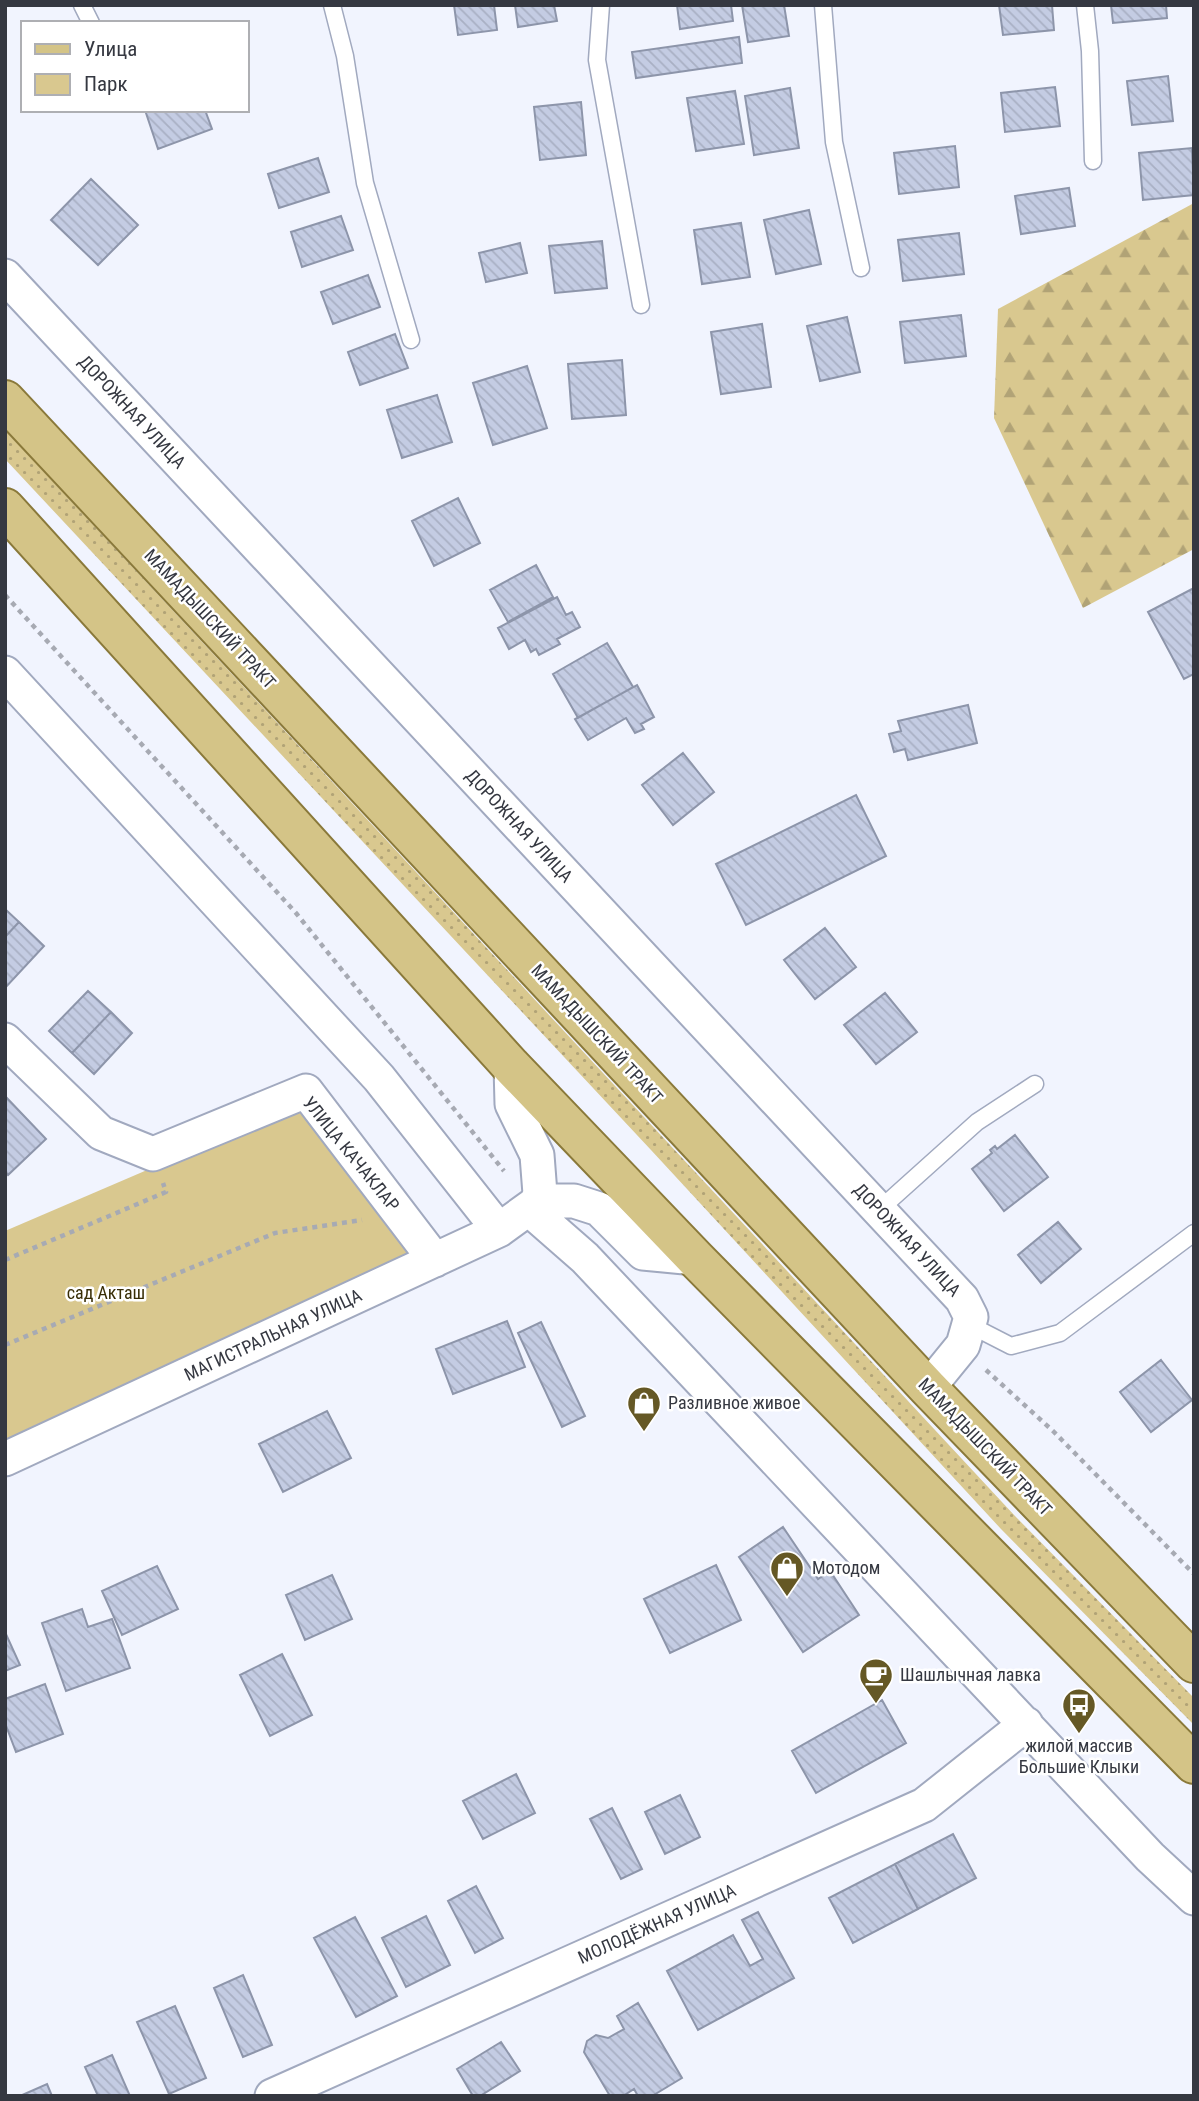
<svg xmlns="http://www.w3.org/2000/svg" width="1199" height="2101" viewBox="0 0 1199 2101" font-family="'Roboto Condensed',sans-serif">
<defs>
<pattern id="grass-dots" width="8" height="8" patternUnits="userSpaceOnUse" patternTransform="scale(1.75)"><rect width="8" height="8" fill="#d9c88f"/><path d="M2 2h.1M6 6h.1" fill="none" stroke="#b1a376" stroke-width="1.8" stroke-linecap="round"/></pattern>
<pattern id="forest-firs" width="22" height="20" patternUnits="userSpaceOnUse" patternTransform="scale(1.75)"><rect width="22" height="20" fill="#d9c88f"/><path d="M5 1l3.5 6h-7zM16 11l3.5 6h-7z" fill="#b1a376"/></pattern>
<pattern id="building-back-hatch" width="6" height="6" patternUnits="userSpaceOnUse" patternTransform="scale(1.75)"><rect width="6" height="6" fill="#c4cce3"/><path d="M-1 5l2 2M0 0l6 6M5-1l2 2" fill="none" stroke="#a9b0c4"/></pattern>
</defs>
<rect width="100%" height="100%" fill="#f1f4fe"/>
<!-- grass -->
<path fill="url(#grass-dots)" d="M 5,430 L 1015,1516 L 1194,1698 L 1194,1725 L 1001,1529 L 651,1150 L 5,459 Z"/>
<!-- forest -->
<path fill="url(#forest-firs)" d="M 1194,203 L 1194,549 L 1083,608 L 994,418 L 998,309 Z"/>
<!-- park -->
<path fill="#d9c88f" d="M 301,1104 L 417,1258 L 5,1445 L 5,1231 Z"/>
<!-- building -->
<path fill="url(#building-back-hatch)" stroke="#8d95aa" stroke-width="2" d="M 454,5 L 494,5 L 497,30 L 458,35 Z
M 515,5 L 554,5 L 557,21 L 518,27 Z
M 677,5 L 731,5 L 733,21 L 680,29 Z
M 742,5 L 784,5 L 789,36 L 748,42 Z
M 999,5 L 1052,5 L 1054,30 L 1003,35 Z
M 1111,5 L 1166,5 L 1167,18 L 1113,23 Z
M 739,37 L 742,63 L 636,78 L 632,52 Z
M 1168,76 L 1173,121 L 1132,125 L 1127,81 Z
M 1055,87 L 1060,126 L 1005,132 L 1001,93 Z
M 790,88 L 799,148 L 754,155 L 745,96 Z
M 735,91 L 744,144 L 696,151 L 687,98 Z
M 581,102 L 586,155 L 540,160 L 534,107 Z
M 145,110 L 205,110 L 212,129 L 158,149 Z
M 955,146 L 959,187 L 899,194 L 894,153 Z
M 1192,148 L 1194,195 L 1143,200 L 1139,153 Z
M 318,158 L 329,192 L 279,208 L 268,174 Z
M 91,179 L 138,225 L 98,265 L 51,220 Z
M 1069,188 L 1075,226 L 1021,234 L 1015,196 Z
M 809,210 L 821,264 L 776,274 L 764,220 Z
M 341,216 L 353,250 L 302,267 L 291,232 Z
M 741,223 L 750,277 L 702,284 L 694,230 Z
M 959,233 L 964,274 L 903,281 L 898,240 Z
M 602,241 L 607,288 L 555,293 L 549,246 Z
M 520,243 L 527,273 L 486,282 L 479,253 Z
M 368,275 L 380,307 L 333,324 L 321,292 Z
M 961,315 L 966,356 L 905,363 L 900,322 Z
M 847,317 L 860,372 L 820,381 L 807,326 Z
M 762,324 L 771,387 L 721,394 L 711,332 Z
M 395,334 L 408,368 L 360,385 L 348,352 Z
M 622,360 L 626,415 L 572,419 L 568,364 Z
M 527,366 L 547,428 L 493,445 L 473,383 Z
M 437,395 L 452,442 L 402,458 L 387,410 Z
M 458,498 L 480,543 L 434,566 L 412,521 Z
M 536,565 L 553,597 L 508,622 L 490,590 Z
M 1194,588 L 1194,674 L 1184,679 L 1148,612 Z
M 557,597 L 566,615 L 572,612 L 580,627 L 557,639 L 560,644 L 539,655 L 536,649 L 531,652 L 525,640 L 509,649 L 498,628 Z
M 607,643 L 633,687 L 578,718 L 553,674 Z
M 637,685 L 654,717 L 641,724 L 644,729 L 635,733 L 626,718 L 588,740 L 575,719 Z
M 968,705 L 977,743 L 908,760 L 905,749 L 894,752 L 889,734 L 901,731 L 898,721 Z
M 683,753 L 714,792 L 673,825 L 642,785 Z
M 856,795 L 886,856 L 746,925 L 716,864 Z
M 5,909 L 19,922 L 5,937 Z
M 19,922 L 44,946 L 5,988 L 5,937 Z
M 825,928 L 856,967 L 815,999 L 784,960 Z
M 88,991 L 111,1012 L 72,1053 L 49,1031 Z
M 885,993 L 917,1032 L 876,1064 L 844,1025 Z
M 111,1012 L 132,1033 L 94,1074 L 72,1053 Z
M 5,1096 L 46,1139 L 8,1175 L 5,1172 Z
M 1015,1135 L 1048,1177 L 1004,1211 L 972,1169 L 992,1153 L 990,1150 L 995,1146 L 997,1149 Z
M 1058,1222 L 1081,1249 L 1041,1283 L 1018,1255 Z
M 507,1321 L 525,1367 L 453,1394 L 436,1349 Z
M 541,1322 L 585,1416 L 562,1427 L 518,1333 Z
M 1161,1360 L 1192,1400 L 1151,1432 L 1120,1392 Z
M 327,1411 L 351,1458 L 283,1492 L 259,1444 Z
M 783,1527 L 818,1579 L 830,1571 L 859,1615 L 803,1652 L 739,1557 Z
M 716,1565 L 741,1620 L 670,1653 L 644,1599 Z
M 157,1566 L 178,1609 L 122,1635 L 102,1591 Z
M 332,1575 L 352,1619 L 305,1640 L 286,1595 Z
M 82,1609 L 88,1627 L 112,1619 L 130,1668 L 66,1691 L 42,1623 Z
M 5,1632 L 20,1665 L 5,1671 Z
M 282,1654 L 312,1715 L 270,1736 L 240,1675 Z
M 45,1684 L 63,1734 L 16,1752 L 5,1723 L 5,1699 Z
M 882,1700 L 906,1743 L 816,1793 L 792,1751 Z
M 516,1774 L 535,1813 L 483,1839 L 463,1801 Z
M 680,1795 L 700,1837 L 665,1854 L 645,1812 Z
M 612,1808 L 642,1869 L 621,1879 L 590,1819 Z
M 953,1834 L 976,1878 L 918,1909 L 895,1864 Z
M 895,1864 L 918,1909 L 853,1943 L 829,1898 Z
M 476,1886 L 503,1938 L 475,1953 L 448,1901 Z
M 758,1912 L 794,1978 L 698,2030 L 667,1971 L 733,1935 L 750,1966 L 763,1959 L 742,1920 Z
M 426,1916 L 450,1965 L 406,1987 L 382,1938 Z
M 355,1917 L 397,1996 L 356,2017 L 314,1938 Z
M 243,1975 L 272,2045 L 243,2057 L 214,1988 Z
M 638,2003 L 682,2078 L 652,2096 L 638,2096 L 634,2089 L 623,2096 L 610,2096 L 584,2052 L 587,2041 L 596,2035 L 608,2038 L 624,2029 L 617,2016 Z
M 175,2006 L 206,2078 L 169,2094 L 137,2022 Z
M 501,2042 L 520,2071 L 480,2096 L 473,2096 L 457,2069 Z
M 112,2055 L 130,2096 L 98,2096 L 85,2067 Z
M 47,2084 L 52,2096 L 20,2096 Z"/>
<g fill="none" stroke-linecap="round" stroke-linejoin="round">
<!-- lane casing -->
<g stroke="#a1a9bf" stroke-width="19">
<path id="lane" d="M 82,5 L 91,23
M 332,5 L 345,56 L 365,183 L 411,340
M 601,5 L 597,60 L 641,305
M 823,5 L 834,142 L 861,268
M 1085,5 L 1090,51 L 1093,161
M 879,1210 L 977,1122 L 1035,1084
M 968,1324 L 1011,1346 L 1060,1333 L 1194,1233"/>
</g>
<!-- street casing -->
<g stroke="#a1a9bf" stroke-width="37">
<path id="street" d="M 5,276 L 962,1299 L 971,1317 L 963,1345 L 928,1388
M 5,673 L 379,1078 L 499,1230
M 5,1040 L 101,1133 L 153,1154 L 306,1091 L 435,1260
M 511,1066 L 512,1104 L 537,1155 L 540,1194 L 536,1203
M 529,1209 L 585,1258 L 1150,1857 L 1194,1898
M 5,1459 L 499,1230 L 539,1201 L 574,1201 L 599,1209 L 643,1253 L 695,1258
M 272,2096 L 924,1805 L 1026,1724"/>
</g>
<!-- primary casing -->
<g stroke="#8a793a" stroke-width="42">
<path id="primary" d="M 5,400 L 928,1388 L 1194,1663
M 5,508 L 511,1066 L 695,1258 L 1194,1764"/>
</g>
<!-- path -->
<path stroke="#a7aab3" stroke-width="4.5" stroke-dasharray="5 5" stroke-linecap="butt" d="M 5,595 L 296,913 L 504,1171
M 5,1260 L 166,1192 L 163,1183
M 5,1345 L 275,1233 L 362,1220
M 986,1370 L 1053,1431 L 1194,1574"/>
<!-- lane -->
<use href="#lane" stroke="#fff" stroke-width="16"/>
<!-- street -->
<use href="#street" stroke="#fff" stroke-width="33"/>
<!-- primary -->
<use href="#primary" stroke="#d4c487" stroke-width="38"/>
</g>
<!-- icons -->
<defs>
<g id="shop-pin" transform="scale(1.75)"><path d="M0 17L-7.5 6A9.5 9.5 0 1 1 7.5 6Z" fill="#655825" stroke="#fff"/><path d="M-5-2.5h2.3a2.7 3.5 0 0 1 5.4 0H5L5.5 6h-11ZM-1.5-2.5h3a1.5 2.3 0 0 0-3 0Z" fill="#fff"/></g>
<g id="cafe-pin" transform="scale(1.75)"><path d="M0 17L-7.5 6A9.5 9.5 0 1 1 7.5 6Z" fill="#655825" stroke="#fff"/><path d="M-5.5-4.5H6V0H3Q3 3.5 0 3.5H-2.5Q-5.5 3.5-5.5 0ZM3-3.2v2h1.7v-2ZM-6 4.5H4V6H-6Z" fill="#fff"/></g>
<g id="bus-pin" transform="scale(1.75)"><path d="M0 17L-7.5 6A9.5 9.5 0 1 1 7.5 6Z" fill="#655825" stroke="#fff"/><path d="M-5-6H5V4H4V6H2V4H-2V6H-4V4H-5ZM-3.5-4V0h7V-4ZM-3.5 1.2v1.5H-2V1.2ZM2 1.2v1.5H3.5V1.2Z" fill="#fff"/></g>
</defs>
<g fill-rule="evenodd">
<use href="#shop-pin" x="644" y="1403"/>
<use href="#shop-pin" x="787" y="1568"/>
<use href="#cafe-pin" x="876" y="1675"/>
<use href="#bus-pin" x="1079" y="1705"/>
</g>
<g text-anchor="middle" stroke-width="5" stroke-linejoin="round" paint-order="stroke">
<!-- street labels -->
<g font-size="18" fill="#353841" stroke="#fff">
<text transform="translate(132 412) rotate(47)" y="6">ДОРОЖНАЯ УЛИЦА</text>
<text transform="translate(210 619) rotate(47)" y="6">МАМАДЫШСКИЙ ТРАКТ</text>
<text transform="translate(519 826) rotate(47)" y="6">ДОРОЖНАЯ УЛИЦА</text>
<text transform="translate(597 1034) rotate(47)" y="6">МАМАДЫШСКИЙ ТРАКТ</text>
<text transform="translate(351 1154) rotate(51)" y="6">УЛИЦА КАЧАКЛАР</text>
<text transform="translate(907 1240) rotate(47)" y="6">ДОРОЖНАЯ УЛИЦА</text>
<text transform="translate(273 1335) rotate(-25)" y="6">МАГИСТРАЛЬНАЯ УЛИЦА</text>
<text transform="translate(985 1447) rotate(46)" y="6">МАМАДЫШСКИЙ ТРАКТ</text>
<text transform="translate(657 1924) rotate(-24)" y="6">МОЛОДЁЖНАЯ УЛИЦА</text>
</g>
<!-- park labels -->
<g font-size="18" fill="#382d05" stroke="#fff">
<text x="106" y="1299">сад Акташ</text>
</g>
<!-- poi labels -->
<g font-size="18" fill="#353841" stroke="#fff" text-anchor="start">
<text x="668" y="1409">Разливное живое</text>
<text x="812" y="1574">Мотодом</text>
<text x="900" y="1681">Шашлычная лавка</text>
<text x="1079" y="1752" text-anchor="middle">жилой массив<tspan x="1079" dy="21">Большие Клыки</tspan></text>
</g>
</g>
<!-- border -->
<rect width="1199" height="2101" fill="none" stroke="#353841" stroke-width="14"/>
<!-- legend -->
<rect x="21" y="21" width="228" height="91" fill="#ffffff" stroke="#aeafb3" stroke-width="2"/>
<rect x="35" y="44" width="35" height="10" fill="#d4c487" stroke="#aeafb3" stroke-width="2"/>
<text x="84" y="56" font-size="21" fill="#353841">Улица</text>
<rect x="35" y="74" width="35" height="21" fill="#d9c88f" stroke="#aeafb3" stroke-width="2"/>
<text x="84" y="91" font-size="21" fill="#353841">Парк</text>
</svg>
